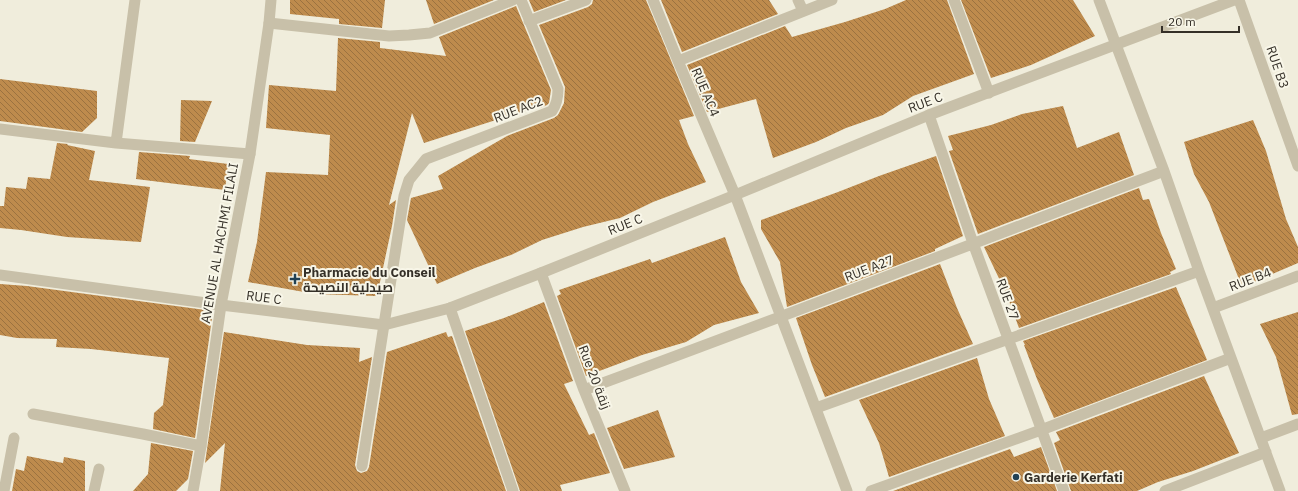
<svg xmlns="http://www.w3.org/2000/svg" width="1298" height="491" viewBox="0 0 1298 491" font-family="'IBM Plex Sans',Cairo,sans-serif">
<defs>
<pattern id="building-back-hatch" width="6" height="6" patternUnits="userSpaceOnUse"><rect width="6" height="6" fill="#be8b4d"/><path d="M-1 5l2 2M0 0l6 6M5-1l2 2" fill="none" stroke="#9b7240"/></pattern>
</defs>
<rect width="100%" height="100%" fill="#f0eddc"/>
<!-- building -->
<path fill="url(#building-back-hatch)" d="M 290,0 L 385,0 L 382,28 L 339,24 L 339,19 L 290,14 Z
M 426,0 L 494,0 L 434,24 Z
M 529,0 L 566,0 L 534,12 Z
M 593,0 L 646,0 L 694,116 L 679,120 L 688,144 L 706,182 L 653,202 L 620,218 L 583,227 L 542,240 L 511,255 L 475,268 L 437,284 L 407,220 L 411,198 L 443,189 L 438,176 L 507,136 L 554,118 L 558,115 L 564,103 L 565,87 L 539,25 L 588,7 L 592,4 Z
M 661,0 L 769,0 L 778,14 L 682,52 Z
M 906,0 L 947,0 L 974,74 L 913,96 L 883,115 L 846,128 L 816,142 L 773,158 L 756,99 L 707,112 L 687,65 L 785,26 L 792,37 L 845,22 L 885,9 Z
M 961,0 L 1073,0 L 1095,36 L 1031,65 L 991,78 Z
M 516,6 L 551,90 L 549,103 L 547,105 L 540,108 L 540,106 L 424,143 L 412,113 L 389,205 L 396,200 L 392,226 L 377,296 L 315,294 L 248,282 L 257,242 L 266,172 L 328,175 L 330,135 L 266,128 L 269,85 L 336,91 L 338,38 L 380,42 L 380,48 L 446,56 L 439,37 Z
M 0,79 L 97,91 L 97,118 L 82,132 L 0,121 Z
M 181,100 L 212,101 L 195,142 L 180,141 Z
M 1063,106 L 1077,148 L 1119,132 L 1134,175 L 978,234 L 949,151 L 953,150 L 948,136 L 991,125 L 1022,114 Z
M 1253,120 L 1266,151 L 1286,219 L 1298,247 L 1298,263 L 1242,287 L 1209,202 L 1194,174 L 1184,142 Z
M 57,143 L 68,144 L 67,145 L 95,151 L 89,180 L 150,187 L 141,242 L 67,237 L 21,230 L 0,228 L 0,206 L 4,206 L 6,187 L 26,189 L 28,177 L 50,179 Z
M 139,152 L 190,156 L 189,159 L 228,164 L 225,190 L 136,179 Z
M 936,156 L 963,236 L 935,249 L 935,251 L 787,307 L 780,262 L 761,229 L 761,220 L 838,192 L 879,176 Z
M 1139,188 L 1143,200 L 1149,199 L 1161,233 L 1176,269 L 1170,272 L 1171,274 L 1019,328 L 1006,293 L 984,247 Z
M 725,237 L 741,282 L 759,313 L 714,325 L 686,342 L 642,355 L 586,376 L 557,296 L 561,294 L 559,290 L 650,259 L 652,263 Z
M 940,264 L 957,308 L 973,344 L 825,397 L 812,365 L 796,318 Z
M 0,284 L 27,286 L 213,311 L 195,438 L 153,429 L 154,413 L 163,405 L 169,358 L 91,349 L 56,347 L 57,339 L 17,338 L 0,335 Z
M 1176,287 L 1207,360 L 1054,418 L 1037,379 L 1024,345 L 1025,345 L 1023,341 Z
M 544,302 L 573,381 L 564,384 L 589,435 L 594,433 L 610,473 L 560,485 L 562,491 L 520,491 L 465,331 L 504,318 Z
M 1298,312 L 1298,414 L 1292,415 L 1276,357 L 1260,324 Z
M 224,332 L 307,345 L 360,348 L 359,362 L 372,357 L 355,465 L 357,471 L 361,473 L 367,471 L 369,467 L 387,352 L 446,332 L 448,337 L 452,336 L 506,491 L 220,491 L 225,443 L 205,463 Z
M 977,358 L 989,399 L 1005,436 L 889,477 L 879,443 L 859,400 Z
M 1204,376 L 1239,453 L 1193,471 L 1158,482 L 1137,491 L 1071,491 L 1054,443 L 1060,440 L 1056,432 Z
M 658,410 L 675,457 L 624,469 L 607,428 Z
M 151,443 L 193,451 L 188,479 L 176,491 L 133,491 L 148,474 Z
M 1041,447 L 1057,491 L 893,491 L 1010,449 L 1014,457 Z
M 27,456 L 63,463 L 64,457 L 85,461 L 85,491 L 12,491 L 16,469 L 24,471 Z"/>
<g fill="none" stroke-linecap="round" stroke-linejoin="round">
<!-- minor -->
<path stroke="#c8c0a9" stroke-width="11" d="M 653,0 L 678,61 L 735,195 L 847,491
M 798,0 L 803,11
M 954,0 L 989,93
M 1099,0 L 1164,171 L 1199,271 L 1280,491
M 1239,0 L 1298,166
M 529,21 L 586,0
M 269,23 L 389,36 L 409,35 L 430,33 L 513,0
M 678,61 L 832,0
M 929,115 L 973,243 L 1064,491
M 0,129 L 116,143 L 250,154
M 116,143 L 135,0
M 541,273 L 584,390 L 625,491
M 0,275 L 221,305
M 450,308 L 513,491
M 1213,308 L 1298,276
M 584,390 C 778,319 971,244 1164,171
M 816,408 L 1199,271
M 33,414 L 143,434 L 201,446
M 1261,438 L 1298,424
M 362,466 L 404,196 L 409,180 L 426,159 L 552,111 C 557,104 558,98 558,89 L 521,0
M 4,491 L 14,438
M 94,491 L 99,469
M 871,491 L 1041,430 L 1231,358
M 1165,491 L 1266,452"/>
<!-- tertiary -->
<path stroke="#c8c0a9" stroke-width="11" d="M 221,305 L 384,325 L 450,308 L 541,273 L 735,195 L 929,115 L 1234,0
M 193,491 L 201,446 L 221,305 L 250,154 L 269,23 L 271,0"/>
</g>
<!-- markers -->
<g fill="#214154" stroke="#f8f6e8" stroke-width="1.5">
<path d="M293 273h4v4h4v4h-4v4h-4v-4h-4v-4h4z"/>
<circle cx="1016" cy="477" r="4"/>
</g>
<g text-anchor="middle" stroke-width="4" stroke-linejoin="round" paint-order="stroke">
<!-- street labels -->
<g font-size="13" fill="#353028" stroke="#f8f6e8">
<text transform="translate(1278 67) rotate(71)" y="5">RUE B3</text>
<text transform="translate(706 92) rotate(67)" y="5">RUE AC4</text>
<text transform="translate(925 102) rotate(-21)" y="5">RUE C</text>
<text transform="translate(518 109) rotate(-21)" y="5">RUE AC2</text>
<text transform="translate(625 224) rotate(-22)" y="5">RUE C</text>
<text transform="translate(219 243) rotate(-80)" y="5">AVENUE AL HACHMI FILALI</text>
<text transform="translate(869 268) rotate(-21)" y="5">RUE A27</text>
<text transform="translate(1250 279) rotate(-21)" y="5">RUE B4</text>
<text transform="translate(264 297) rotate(7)" y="5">RUE C</text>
<text transform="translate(1008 299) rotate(70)" y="5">RUE 27</text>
<text transform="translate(595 377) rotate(69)" y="5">Rue 20 زنقة</text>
</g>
<!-- poi labels -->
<g font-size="13" font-weight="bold" fill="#353028" stroke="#f8f6e8" text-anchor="start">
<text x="303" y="277">Pharmacie du Conseil<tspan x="303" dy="15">صيدلية النصيحة</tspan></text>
<text x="1024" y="482">Garderie Kerfati</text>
</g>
</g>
<!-- scale -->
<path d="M1162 26v6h77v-6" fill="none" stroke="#353028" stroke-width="2"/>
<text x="1168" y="26" font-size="12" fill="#353028" stroke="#f8f6e8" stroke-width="3" paint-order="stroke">20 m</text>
</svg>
